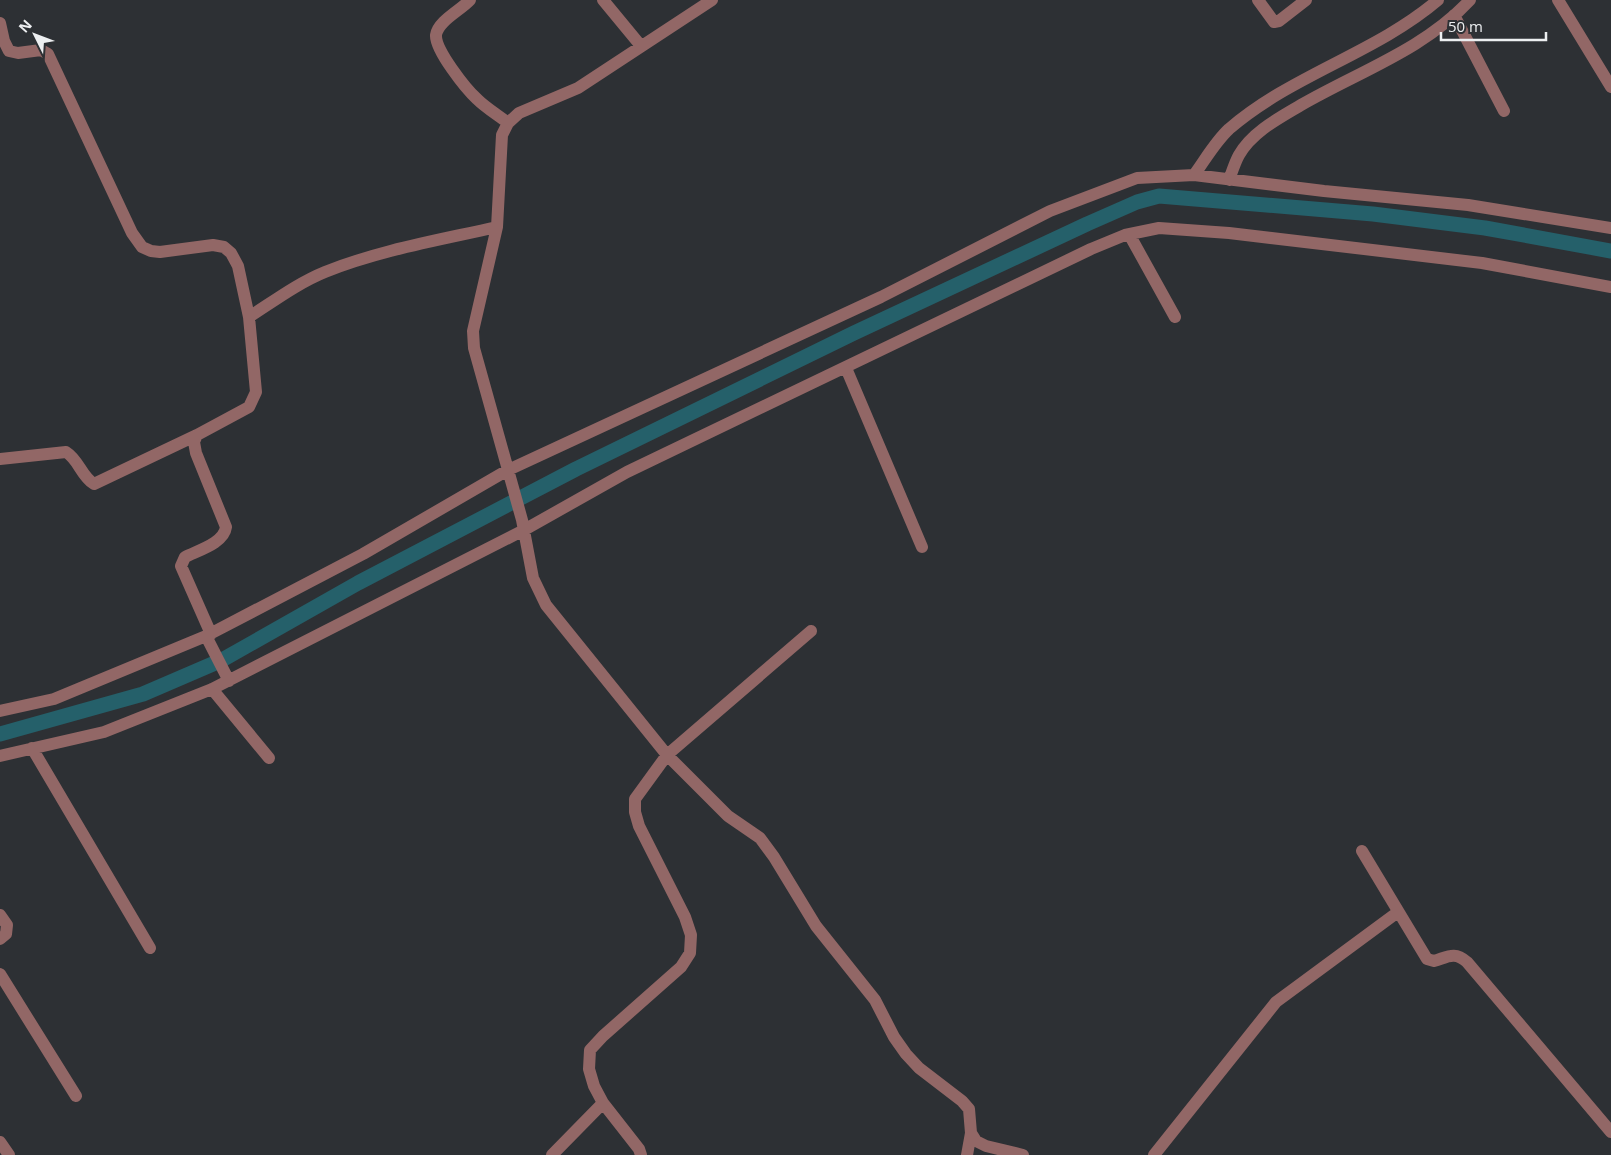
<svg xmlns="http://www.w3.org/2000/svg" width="1611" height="1155" viewBox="0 0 1611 1155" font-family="'Open Sans',sans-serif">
<rect width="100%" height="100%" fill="#2d3034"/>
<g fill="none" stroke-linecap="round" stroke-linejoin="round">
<!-- canal -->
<path stroke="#25606a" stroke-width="15" d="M 0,734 L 143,694 L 222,660 L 358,583 L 576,469 L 854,333 L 1087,224 L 1137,202 L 1159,196 L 1373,214 L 1485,228 L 1611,251"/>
<!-- minor -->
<path stroke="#926766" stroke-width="12" d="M 470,0 C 461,10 438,21 436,35 C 435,50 466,89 477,99 C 486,108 498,115 508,123
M 603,0 L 641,46
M 712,0 L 578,88 L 519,113 L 508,123 L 502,135 L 497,227 L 473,331 L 474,348 L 522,520 L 533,578 L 546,605 L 667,755 L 728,816 L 760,838 L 774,857 L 816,926 L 875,1000 L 894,1037 L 906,1054 L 919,1068 L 962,1101 L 969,1109 L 971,1133 L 976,1141 L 986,1146 L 1023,1155
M 1258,0 L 1274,22 L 1279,21 L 1306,0
M 1558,0 L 1611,87
M 1454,15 L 1504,111
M 0,23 L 4,41 L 9,51 L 18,53 L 41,50 L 48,54 L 132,233 L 142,247 L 151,251 L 160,252 L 213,245 L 224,247 L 231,253 L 238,266 L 249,317 L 256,392 L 249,407 L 197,435 L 194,442 L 196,453 L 226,527 C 224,543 199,550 185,557 L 181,566 L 211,634
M 1194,175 C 1205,160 1215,142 1229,129 C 1291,75 1376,53 1438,0
M 1229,180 C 1232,172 1235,162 1239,155 C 1252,132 1279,118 1301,105 C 1358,72 1425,49 1470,0
M 1129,234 L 1175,317
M 249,317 C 274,301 298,283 325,272 C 380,250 440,240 497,227
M 846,368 L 922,547
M 0,459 L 66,452 C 79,460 81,476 94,484 L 197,435
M 206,636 L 229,681
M 212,689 L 269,758
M 0,711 L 54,699 L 206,636 L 363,554 L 508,470 L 881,297 L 1050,211 L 1137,178 L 1194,175 L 1324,191 L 1468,205 L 1611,228
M 32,748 L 150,948
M 0,756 L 104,732 L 212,689 L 524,530 L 627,472 L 1091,249 L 1125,235 L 1159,228 L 1229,233 L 1482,263 L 1611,287
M 1362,851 L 1427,959 L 1434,961 C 1448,957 1454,951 1467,962 L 1611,1132
M 0,915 L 7,925 L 6,934 L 0,939
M 0,974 L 76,1096
M 0,1142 L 9,1155
M 552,1155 L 603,1103
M 641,1155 L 639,1149 L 603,1103 L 594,1086 L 589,1069 L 590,1050 L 603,1036 L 681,967 L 690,953 L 691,935 L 685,917 L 639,826 L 635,812 L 635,799 L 667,755 L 811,631
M 967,1155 L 971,1133
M 1154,1155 L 1276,1002 L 1398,912"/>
</g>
<!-- north arrow -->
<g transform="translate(35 35) rotate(312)" stroke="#2d3034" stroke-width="4" paint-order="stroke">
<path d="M0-4L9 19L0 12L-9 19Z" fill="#edeff1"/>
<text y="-8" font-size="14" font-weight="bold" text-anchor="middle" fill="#edeff1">N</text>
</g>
<!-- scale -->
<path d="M1441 32v8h105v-8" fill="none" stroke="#edeff1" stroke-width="2.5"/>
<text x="1448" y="32" font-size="15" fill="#edeff1" stroke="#2d3034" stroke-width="4" paint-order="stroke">50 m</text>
</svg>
